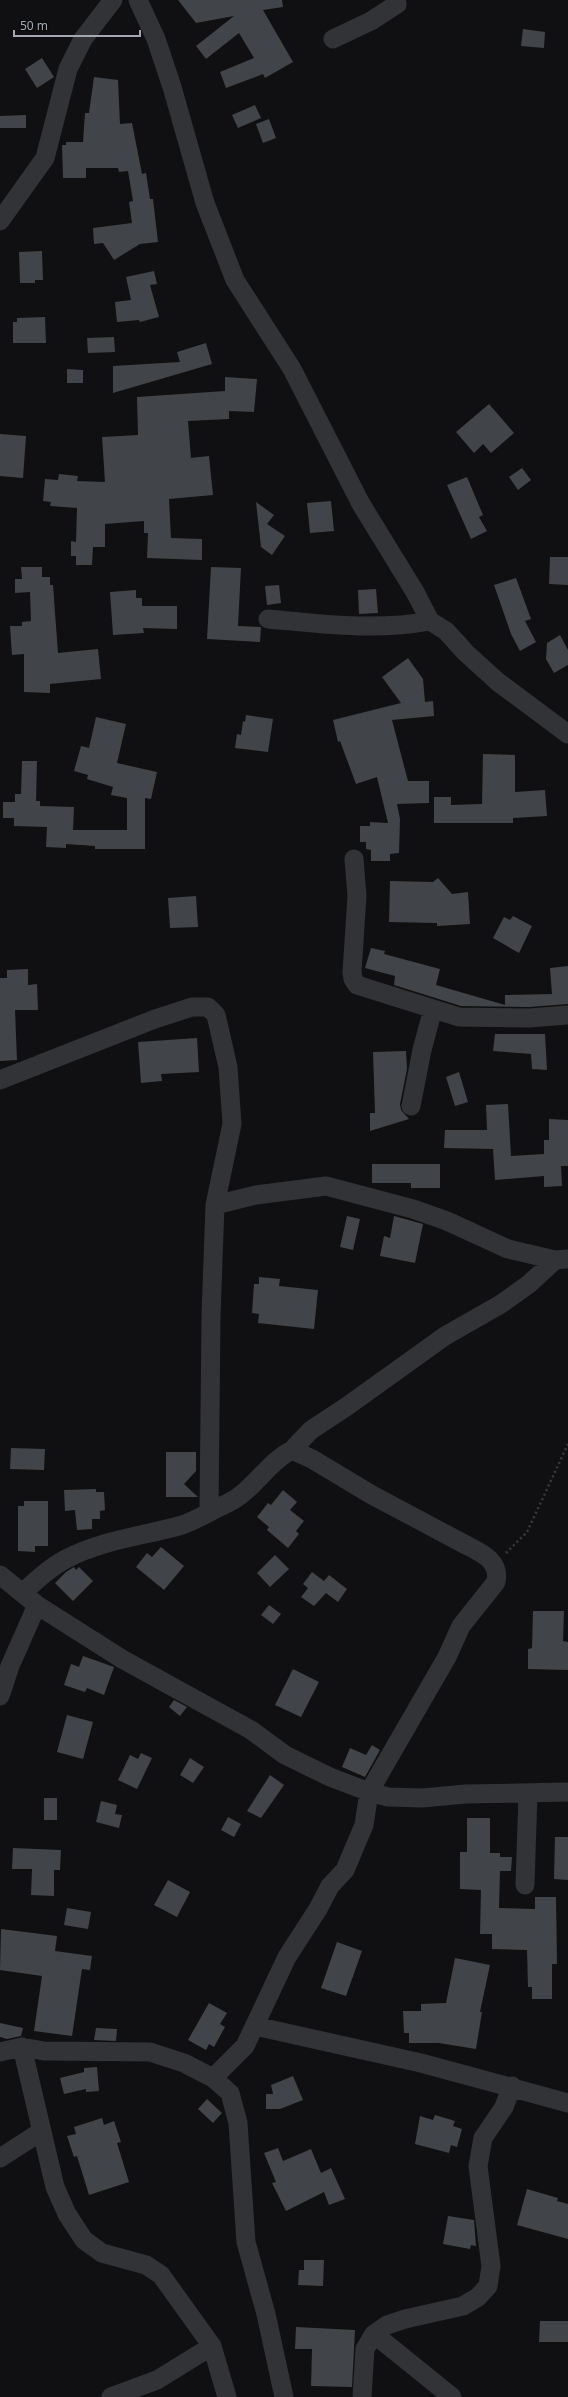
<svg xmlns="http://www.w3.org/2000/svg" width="568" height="2397" viewBox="0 0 568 2397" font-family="'Noto Sans',sans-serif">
<rect width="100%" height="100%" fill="#101012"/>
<!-- building -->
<path fill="#414448" d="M 178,0 L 282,0 L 283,7 L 263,10 L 293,62 L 265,78 L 263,74 L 226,88 L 220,72 L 254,58 L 239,33 L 206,59 L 196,46 L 234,16 L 196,23 Z
M 523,29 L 545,32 L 544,48 L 521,46 Z
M 42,58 L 54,77 L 37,88 L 25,69 Z
M 94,77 L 118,80 L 120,124 L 132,123 L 142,174 L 146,173 L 150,199 L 153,199 L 158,242 L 140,244 L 114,260 L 103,243 L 94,244 L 93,228 L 132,223 L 129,202 L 133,201 L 128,171 L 119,172 L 118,168 L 86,168 L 86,178 L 63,178 L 62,145 L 66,145 L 66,142 L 83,142 L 85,113 L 89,113 Z
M 255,105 L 261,118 L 238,128 L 232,115 Z
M 26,115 L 26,128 L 0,128 L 0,116 Z
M 269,119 L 276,138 L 263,143 L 256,124 Z
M 42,251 L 43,280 L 35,280 L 35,283 L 20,283 L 19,252 Z
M 154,271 L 157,284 L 150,285 L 159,317 L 140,322 L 139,320 L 117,322 L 115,302 L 131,300 L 126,277 Z
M 45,317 L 46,343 L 13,343 L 13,322 L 17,322 L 17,318 Z
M 114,337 L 115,352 L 88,353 L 87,338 Z
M 206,343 L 212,364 L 113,393 L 113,366 L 180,362 L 177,352 Z
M 67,369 L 83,370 L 83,383 L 67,383 Z
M 225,377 L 257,379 L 254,412 L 229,411 L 229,419 L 188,421 L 191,458 L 209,456 L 213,495 L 169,499 L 171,538 L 202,539 L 202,560 L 147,558 L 148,533 L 144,533 L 144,521 L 105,524 L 105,547 L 93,547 L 92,565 L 76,565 L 76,556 L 71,556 L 71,541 L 76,542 L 77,508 L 50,506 L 51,502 L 43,501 L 45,479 L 58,480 L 59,474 L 78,476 L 77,481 L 105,482 L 102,437 L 138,435 L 137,397 L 225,391 Z
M 489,404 L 514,433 L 491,453 L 483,444 L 474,453 L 456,432 Z
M 0,434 L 26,436 L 23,478 L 0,476 Z
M 522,468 L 531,480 L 518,490 L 509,477 Z
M 467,477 L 483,515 L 479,517 L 487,531 L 471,539 L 447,485 Z
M 331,501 L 334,531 L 310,533 L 307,503 Z
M 256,502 L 274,515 L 267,524 L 285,536 L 272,555 L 261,547 Z
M 550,557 L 568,557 L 568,585 L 549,584 Z
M 21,567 L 42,567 L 42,577 L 50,577 L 50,585 L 53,585 L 58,653 L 98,649 L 101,679 L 50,684 L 50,693 L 24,692 L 24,654 L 12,655 L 10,626 L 22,626 L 22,622 L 31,621 L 30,592 L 15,593 L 15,579 L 22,579 Z
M 211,567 L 241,568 L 238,626 L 261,627 L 260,642 L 207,639 Z
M 516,578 L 531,619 L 525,621 L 536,642 L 520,651 L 511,634 L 494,585 Z
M 279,585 L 281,603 L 267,605 L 265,586 Z
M 376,589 L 378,613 L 359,614 L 358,590 Z
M 136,590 L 136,598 L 142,598 L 142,606 L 177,606 L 177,629 L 143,628 L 144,633 L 113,635 L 110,592 Z
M 560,635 L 568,650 L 568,665 L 554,673 L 546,659 L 547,643 Z
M 408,658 L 423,679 L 425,702 L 433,701 L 434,716 L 392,720 L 408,781 L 429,781 L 429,803 L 397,804 L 400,819 L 399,853 L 390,854 L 390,861 L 371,861 L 371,850 L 366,849 L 366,842 L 360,842 L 360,826 L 370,826 L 370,822 L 388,823 L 377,777 L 356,784 L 340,741 L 338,742 L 333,720 L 401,703 L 382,677 Z
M 246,715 L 273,719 L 268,752 L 235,748 L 237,734 L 241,735 L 243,721 L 245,722 Z
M 96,717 L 126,724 L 117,763 L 157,772 L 151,799 L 145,798 L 145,849 L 95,849 L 95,846 L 66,844 L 66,848 L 46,847 L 47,827 L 14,826 L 14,818 L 3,818 L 3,802 L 15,802 L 15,794 L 21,794 L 22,761 L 37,761 L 36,801 L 40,801 L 40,806 L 74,807 L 73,830 L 127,830 L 127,798 L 111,795 L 113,787 L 87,779 L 88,775 L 74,771 L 81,746 L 89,748 Z
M 483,754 L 515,755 L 515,792 L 545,790 L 547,816 L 513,818 L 513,823 L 434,823 L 434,797 L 451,797 L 451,805 L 482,804 Z
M 438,878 L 452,894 L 468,892 L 470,924 L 437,926 L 437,923 L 389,922 L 390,881 L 433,882 Z
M 196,896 L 198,927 L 170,928 L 168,898 Z
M 513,916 L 532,926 L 519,953 L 493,938 L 504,917 L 510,920 Z
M 371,948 L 385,951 L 384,954 L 440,969 L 436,985 L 505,1005 L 505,995 L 552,994 L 550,968 L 568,966 L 568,1004 L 529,1007 L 461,1006 L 394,985 L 395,976 L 365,968 Z
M 28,969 L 28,985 L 37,984 L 38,1010 L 15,1010 L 17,1060 L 0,1061 L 0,978 L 7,978 L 7,970 Z
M 495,1034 L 545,1034 L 547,1070 L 532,1069 L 531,1054 L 493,1051 Z
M 197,1038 L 199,1072 L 161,1074 L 162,1081 L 141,1083 L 138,1042 Z
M 406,1051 L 407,1069 L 400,1104 L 401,1110 L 409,1119 L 370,1131 L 370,1113 L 375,1113 L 373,1052 Z
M 459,1072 L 468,1102 L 455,1106 L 446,1077 Z
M 508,1104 L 511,1156 L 544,1154 L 544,1140 L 549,1140 L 549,1119 L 568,1120 L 568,1166 L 561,1166 L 562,1186 L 544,1187 L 544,1176 L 495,1180 L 493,1149 L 444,1148 L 445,1130 L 487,1130 L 486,1105 Z
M 372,1164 L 440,1164 L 440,1188 L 411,1188 L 411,1183 L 372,1183 Z
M 347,1216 L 360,1219 L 353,1250 L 340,1247 Z
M 394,1216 L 423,1224 L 415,1263 L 380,1256 L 384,1236 L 390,1238 Z
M 259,1277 L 280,1279 L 279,1286 L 318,1290 L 314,1329 L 258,1323 L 259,1314 L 252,1313 L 254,1284 L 259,1284 Z
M 11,1448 L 45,1449 L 44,1470 L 10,1469 Z
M 166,1452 L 196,1452 L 196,1471 L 184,1484 L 198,1497 L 166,1497 Z
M 96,1489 L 96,1492 L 104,1492 L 105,1510 L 100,1511 L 100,1519 L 92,1519 L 92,1529 L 77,1530 L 75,1510 L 65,1511 L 64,1490 Z
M 283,1490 L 297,1502 L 290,1510 L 304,1521 L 296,1531 L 299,1534 L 288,1548 L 267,1530 L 269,1527 L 257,1517 L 268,1503 L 271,1505 Z
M 24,1501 L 48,1501 L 48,1546 L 35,1546 L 35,1552 L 18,1551 L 18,1506 L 24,1506 Z
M 161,1547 L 184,1566 L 164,1590 L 136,1567 L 147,1553 L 152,1557 Z
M 275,1555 L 289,1569 L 270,1587 L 257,1573 Z
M 74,1567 L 76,1570 L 79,1567 L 93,1581 L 73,1601 L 55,1583 L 66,1572 Z
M 312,1572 L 324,1581 L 329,1575 L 347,1589 L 338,1602 L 326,1593 L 314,1606 L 301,1597 L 308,1588 L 303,1584 Z
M 269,1605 L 281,1614 L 273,1624 L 261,1615 Z
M 533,1611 L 564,1611 L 563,1641 L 568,1642 L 568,1670 L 528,1669 L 528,1649 L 532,1648 Z
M 83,1656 L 114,1667 L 104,1695 L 87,1688 L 85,1692 L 64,1685 L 71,1664 L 79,1667 Z
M 293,1669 L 319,1682 L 301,1717 L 275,1705 Z
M 174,1700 L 187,1707 L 180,1716 L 169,1707 Z
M 67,1715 L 93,1722 L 83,1759 L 57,1752 Z
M 372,1745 L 380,1750 L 365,1777 L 342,1767 L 350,1748 L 366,1755 Z
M 141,1753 L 152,1758 L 137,1789 L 118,1780 L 130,1755 L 138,1759 Z
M 190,1758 L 204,1767 L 193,1783 L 180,1775 Z
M 270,1775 L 284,1785 L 261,1818 L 247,1811 Z
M 44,1798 L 57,1798 L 57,1820 L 44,1820 Z
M 101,1801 L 117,1805 L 115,1814 L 122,1815 L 119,1828 L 96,1822 Z
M 228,1817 L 241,1824 L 234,1837 L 221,1830 Z
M 467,1818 L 490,1818 L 490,1853 L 500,1853 L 500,1857 L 512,1857 L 511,1871 L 500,1871 L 499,1908 L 535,1909 L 535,1897 L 556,1897 L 557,1964 L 552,1964 L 552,1999 L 532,1999 L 532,1987 L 528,1987 L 527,1950 L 492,1949 L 492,1934 L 480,1934 L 481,1890 L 460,1889 L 460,1852 L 467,1852 Z
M 555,1837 L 568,1837 L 568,1880 L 554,1879 Z
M 13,1848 L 61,1850 L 60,1870 L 54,1870 L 54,1896 L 31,1895 L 32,1869 L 12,1869 Z
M 168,1880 L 190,1892 L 177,1917 L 154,1905 Z
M 67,1908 L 91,1912 L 88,1929 L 64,1925 Z
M 1,1929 L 57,1936 L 55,1951 L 92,1956 L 90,1970 L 82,1969 L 72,2036 L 34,2031 L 42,1976 L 0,1970 Z
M 337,1942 L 362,1951 L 346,1996 L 321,1988 Z
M 455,1958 L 490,1965 L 480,2012 L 482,2012 L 476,2049 L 439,2043 L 409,2043 L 409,2033 L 404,2033 L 403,2011 L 421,2011 L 421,2004 L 446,2003 Z
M 209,2003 L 227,2013 L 220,2024 L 225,2027 L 214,2047 L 209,2044 L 206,2050 L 188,2040 Z
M 0,2023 L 23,2028 L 21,2036 L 7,2039 L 0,2037 Z
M 96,2028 L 117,2029 L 116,2041 L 94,2040 Z
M 97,2067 L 99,2091 L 86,2092 L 86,2089 L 64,2094 L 60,2078 L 84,2072 L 84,2068 Z
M 293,2076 L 303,2100 L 280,2109 L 266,2109 L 266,2094 L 273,2094 L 271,2085 Z
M 207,2099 L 222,2113 L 213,2123 L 198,2109 Z
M 435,2115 L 455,2121 L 453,2126 L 462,2129 L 457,2147 L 451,2145 L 449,2153 L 415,2144 L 420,2116 L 433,2120 Z
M 102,2118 L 104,2125 L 114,2121 L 121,2142 L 117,2143 L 129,2182 L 89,2195 L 77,2156 L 74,2157 L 67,2136 L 76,2134 L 74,2127 Z
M 278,2148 L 283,2161 L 311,2149 L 321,2173 L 331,2168 L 345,2199 L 329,2205 L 324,2192 L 286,2211 L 272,2183 L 276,2182 L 264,2153 Z
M 527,2189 L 558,2198 L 557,2201 L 568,2204 L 568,2239 L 517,2225 Z
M 448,2216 L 474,2220 L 476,2246 L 471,2245 L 470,2249 L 443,2244 Z
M 304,2260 L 324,2260 L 323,2286 L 298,2285 L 299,2270 L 304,2270 Z
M 540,2321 L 568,2321 L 568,2342 L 539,2342 Z
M 296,2327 L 355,2330 L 352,2387 L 311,2386 L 312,2349 L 295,2349 Z"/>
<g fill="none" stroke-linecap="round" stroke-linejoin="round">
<!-- path -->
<path stroke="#383a3d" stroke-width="2.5" stroke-dasharray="2 3" stroke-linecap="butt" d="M 506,1553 L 527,1532 L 568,1444"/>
<!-- minor -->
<path stroke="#323336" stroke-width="19" d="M 138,0 L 156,39 L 172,87 L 205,203 L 235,280 L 292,369 L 361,504 L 415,592 L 430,621 L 446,631 L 466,653 L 498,682 L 568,734
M 333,39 L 371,21 L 397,4 L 396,0
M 0,221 L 45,158 L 68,69 L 83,39 L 113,0
M 268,619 C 322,624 376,631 430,621
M 354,859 L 357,896 L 352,972 L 353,979 L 357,985 L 459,1017 L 529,1018 L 568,1015
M 0,1080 L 155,1019 L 192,1007 L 208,1007 L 216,1015 L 228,1067 L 232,1124 L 215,1205 L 211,1316 L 209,1511
M 411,1106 L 422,1050 L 433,1009
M 215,1205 L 256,1195 L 326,1186 L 413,1209 L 447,1221 L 508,1249 L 555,1260 L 568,1259
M 292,1450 L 311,1430 L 346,1407 L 445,1336 L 501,1304 L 529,1284 L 555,1260
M 0,1575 L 37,1605 L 122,1659 L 251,1730 L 285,1755 L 330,1777 L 369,1792 L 388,1797 L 422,1798 L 466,1794 L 568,1792
M 23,1593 C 36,1580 49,1568 66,1559 C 101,1540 144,1536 182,1525 C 197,1520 212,1510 226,1504 C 253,1492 266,1463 292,1450 L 312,1459 L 372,1495 L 468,1546 C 484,1554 500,1562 496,1582 L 461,1626 L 447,1657 L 369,1792 L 364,1825 L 345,1870 L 330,1886 L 318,1909 L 287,1957 L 245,2046 L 213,2078
M 0,1696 L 10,1666 L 37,1605
M 525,1885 L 528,1794
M 255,2026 L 421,2063 L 568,2103
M 22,2047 L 55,2187 L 67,2214 L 84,2240 L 102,2253 L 146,2265 L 161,2275 L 212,2346 L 227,2397
M 0,2052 L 22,2047 L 44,2051 L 150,2052 L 184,2063 L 213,2078 L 230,2093 L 238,2123 L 246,2242 L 266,2314 L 284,2397
M 0,2158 L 42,2131
M 374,2334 L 452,2397
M 111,2397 L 157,2380 L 212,2346
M 362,2397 L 365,2349 L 374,2334 L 387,2325 L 405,2319 L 463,2306 L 478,2297 L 488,2286 L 491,2266 L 478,2166 L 483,2138 L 504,2107 L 512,2086"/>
</g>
<!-- scale -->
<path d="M14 30v6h126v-6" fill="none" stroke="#a2a9b2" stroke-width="2"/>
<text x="20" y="30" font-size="12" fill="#a2a9b2" stroke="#0b0c0d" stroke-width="3" paint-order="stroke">50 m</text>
</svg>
